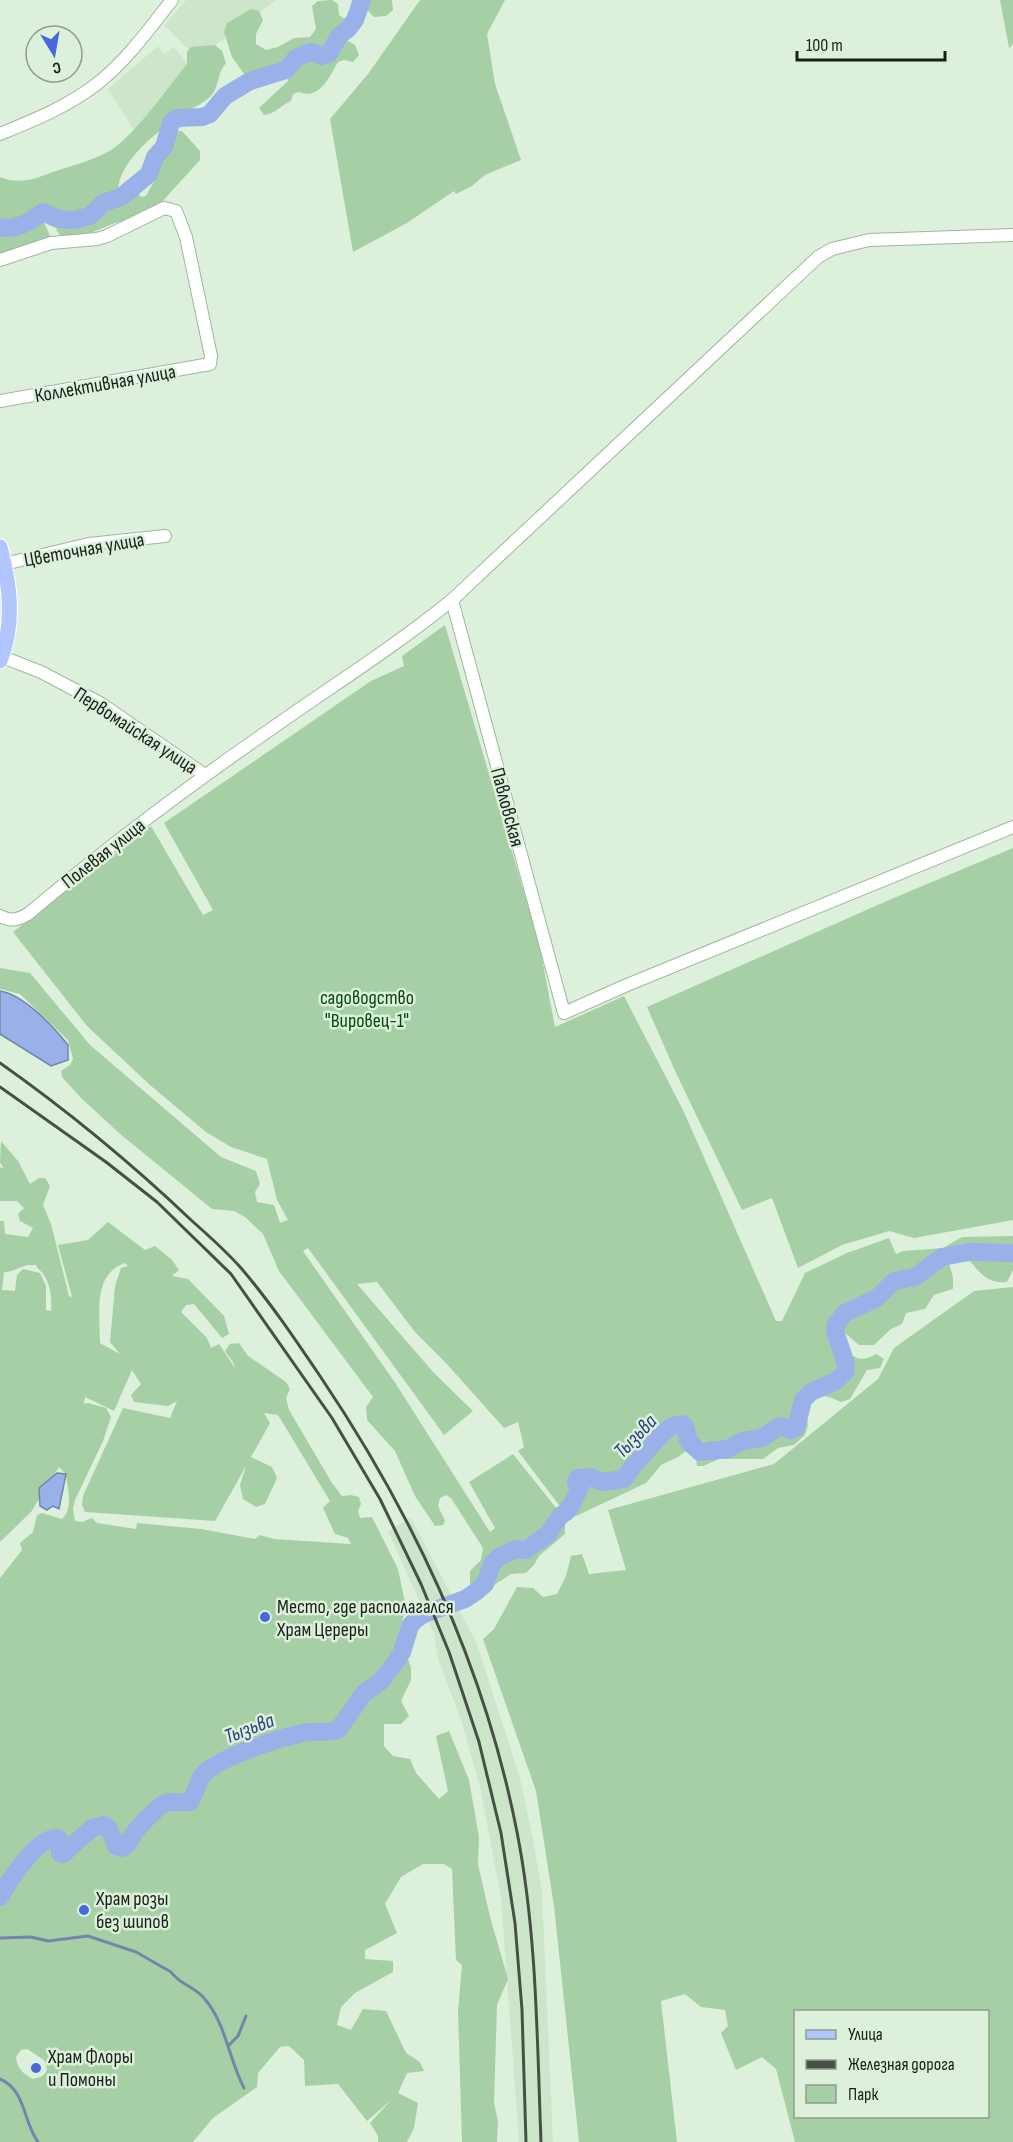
<svg xmlns="http://www.w3.org/2000/svg" width="1013" height="2142" viewBox="0 0 1013 2142" font-family="'Sofia Sans Condensed',sans-serif">
<rect width="100%" height="100%" fill="#ddf0db"/>
<!-- built -->
<path fill="#cde6cb" d="M 186,0 L 276,0 L 213,47 L 196,57 L 164,25 Z
M 158,46 L 164,54 L 174,47 L 189,66 L 135,132 L 108,89 Z
M 411,1518 L 477,1644 L 520,1778 L 533,1839 L 542,1892 L 553,2142 L 519,2142 L 501,1898 L 480,1787 L 462,1723 L 438,1659 L 434,1634 L 388,1531 Z"/>
<!-- green -->
<path fill="#a7cfa5" fill-rule="evenodd" d="M 332,0 L 338,4 L 339,15 L 345,19 L 347,25 L 342,32 L 345,39 L 355,45 L 359,55 L 353,62 L 344,60 L 338,62 C 329,77 320,100 299,92 L 293,94 L 291,101 C 281,105 275,114 264,115 L 259,108 L 288,81 L 286,74 L 267,83 L 245,75 L 232,57 L 224,32 L 227,23 L 251,9 L 259,11 L 263,20 L 256,34 L 256,44 L 266,50 L 278,47 L 294,38 L 310,37 L 316,29 L 312,6 L 318,1 Z
M 365,0 L 392,0 L 393,10 L 386,16 L 374,17 L 367,10 Z
M 420,0 L 505,0 L 487,34 L 495,84 L 521,160 L 485,175 L 472,186 L 456,194 L 454,191 L 407,223 L 353,252 L 330,119 L 368,74 Z
M 1000,0 L 1013,0 L 1013,44 L 1009,48 Z
M 215,45 L 222,51 L 226,63 C 216,75 220,86 211,96 C 204,103 192,108 183,114 C 159,130 115,163 118,195 L 123,198 L 137,191 L 141,197 L 146,196 L 157,176 L 157,164 L 173,131 L 182,131 L 200,151 L 200,160 L 160,204 L 133,219 L 115,223 L 88,234 L 61,236 L 56,230 L 60,218 L 57,213 L 41,211 L 20,222 L 18,226 L 22,230 C 31,229 34,221 43,220 L 51,238 L 0,257 L 0,177 C 19,185 35,179 53,172 C 73,165 101,159 118,145 C 144,123 165,91 187,64 L 187,52 L 191,47 Z
M 445,625 L 539,943 L 555,1027 L 624,996 L 684,1112 L 776,1321 L 782,1321 L 805,1273 L 847,1253 L 889,1238 L 896,1254 L 903,1251 L 943,1248 L 962,1237 L 1013,1236 L 1013,1270 L 1007,1282 C 985,1285 977,1268 963,1253 L 954,1254 L 948,1260 L 953,1277 L 953,1289 L 934,1295 L 925,1309 L 906,1313 L 902,1324 L 891,1329 L 874,1345 L 859,1345 L 845,1333 L 839,1335 L 840,1346 C 854,1357 859,1364 876,1354 L 884,1359 L 880,1368 L 867,1370 L 850,1399 L 841,1402 C 826,1395 808,1389 801,1410 L 807,1415 L 808,1426 L 805,1435 L 794,1445 L 778,1448 L 763,1459 L 719,1459 L 703,1466 L 697,1466 L 696,1459 L 707,1447 L 705,1442 L 699,1441 L 678,1457 L 661,1465 L 646,1483 L 574,1517 L 565,1513 L 518,1451 L 524,1447 L 518,1422 L 504,1428 L 445,1362 L 415,1332 L 377,1282 L 357,1284 L 434,1373 L 473,1411 L 444,1435 L 308,1248 L 303,1251 L 396,1384 L 490,1532 L 495,1528 L 469,1482 L 513,1454 L 565,1519 L 565,1534 L 539,1556 L 534,1565 L 526,1573 L 511,1574 L 477,1596 L 470,1585 L 470,1571 L 481,1560 L 483,1548 L 451,1498 L 446,1495 L 440,1498 L 438,1506 L 445,1521 L 443,1525 L 435,1526 L 415,1496 L 395,1451 L 367,1420 L 366,1407 L 373,1397 L 279,1271 L 263,1234 L 245,1217 L 234,1211 L 212,1209 L 119,1133 L 81,1098 L 62,1077 L 61,1071 L 70,1065 L 73,1059 L 68,1040 L 20,994 L 0,989 L 0,968 L 30,973 L 90,1045 L 221,1157 L 256,1171 L 260,1184 L 255,1192 L 257,1202 L 274,1205 L 280,1223 L 288,1220 L 277,1200 L 267,1159 L 231,1147 L 206,1132 L 150,1085 L 87,1026 L 13,932 L 151,826 L 203,915 L 213,910 L 164,823 L 371,681 L 404,666 L 402,656 Z
M 1013,848 L 1013,1220 L 914,1238 L 889,1231 L 842,1245 L 798,1268 L 772,1198 L 742,1210 L 676,1073 L 647,1007 L 889,900 Z
M 1,1141 L 18,1161 L 30,1184 L 39,1178 L 45,1178 L 50,1186 L 43,1205 L 51,1224 L 69,1296 L 72,1297 L 58,1245 L 88,1240 L 108,1222 L 145,1250 L 155,1246 L 172,1260 L 179,1270 L 172,1276 L 188,1279 L 224,1316 L 229,1334 L 222,1338 L 194,1304 L 186,1305 L 181,1312 L 207,1338 L 211,1348 L 219,1344 L 235,1368 L 233,1362 L 225,1351 L 230,1344 L 239,1343 L 248,1356 L 286,1382 L 290,1389 L 286,1398 L 289,1410 L 332,1483 L 342,1496 L 351,1495 L 359,1497 L 361,1504 L 358,1511 L 360,1518 L 372,1517 L 398,1569 L 406,1607 L 399,1632 L 411,1668 L 411,1680 L 401,1701 L 409,1716 L 401,1724 L 384,1724 L 384,1746 L 393,1756 L 410,1759 L 416,1773 L 439,1799 L 448,1791 L 436,1736 L 449,1731 L 469,1780 L 479,1837 L 478,1864 L 490,1917 L 508,1979 L 497,2005 L 494,2103 L 498,2121 L 497,2142 L 462,2142 L 458,2011 L 462,1965 L 456,1960 L 452,1869 L 444,1864 L 423,1864 L 401,1877 L 385,1904 L 397,1933 L 365,1950 L 365,1959 L 393,1961 L 393,1972 L 355,1993 L 341,2007 L 337,2025 L 351,2030 L 363,2009 L 386,2011 L 406,2053 L 420,2062 L 424,2071 L 407,2073 L 398,2093 L 418,2103 L 414,2128 L 407,2142 L 378,2142 L 378,2136 L 370,2123 L 391,2100 L 367,2121 L 338,2084 L 305,2086 L 304,2060 L 289,2046 L 280,2047 L 258,2073 L 257,2087 L 213,2118 L 193,2142 L 0,2142 L 0,1578 L 22,1550 L 20,1543 L 33,1532 L 37,1515 L 42,1513 L 62,1519 C 74,1509 67,1487 66,1474 L 59,1467 L 31,1512 L 0,1542 L 0,1221 L 4,1221 L 5,1234 L 28,1237 L 33,1228 L 20,1221 L 18,1214 L 24,1208 L 17,1201 L 0,1201 L 0,1167 L 4,1169 L 0,1162 ZM 125,1263 L 128,1266 L 121,1268 L 115,1286 L 110,1342 L 120,1354 L 100,1343 C 100,1315 92,1274 125,1263 ZM 28,1265 L 36,1265 C 38,1270 43,1272 45,1277 C 51,1287 52,1300 51,1311 L 46,1310 L 46,1286 L 40,1273 L 23,1269 L 17,1275 L 15,1291 L 2,1290 L 4,1272 C 14,1272 19,1267 28,1265 ZM 132,1370 L 141,1384 L 131,1395 L 134,1402 L 168,1406 L 177,1401 L 170,1418 L 123,1408 L 83,1496 L 82,1505 L 85,1512 L 215,1521 L 246,1466 L 240,1485 L 243,1499 L 256,1507 L 265,1504 L 277,1478 L 272,1467 L 251,1457 L 270,1423 L 264,1413 L 278,1415 L 330,1501 L 323,1508 L 335,1534 L 348,1538 L 351,1544 L 274,1539 L 260,1535 L 255,1539 L 201,1529 L 137,1523 L 136,1529 L 97,1523 L 92,1518 L 82,1522 L 75,1521 L 73,1509 L 75,1500 L 103,1441 L 111,1417 L 106,1408 L 88,1403 L 84,1404 L 85,1397 L 114,1411 ZM 27,2049 L 44,2060 L 47,2068 C 47,2075 39,2078 33,2079 C 23,2074 17,2068 16,2057 L 21,2050 Z
M 1013,1287 L 1013,2142 L 795,2142 L 776,2069 L 762,2057 L 736,2070 L 721,2033 L 728,2026 L 725,2010 L 701,2007 L 685,1994 L 661,2001 L 677,2142 L 579,2142 L 554,1906 L 536,1791 L 483,1639 L 494,1629 L 517,1587 L 533,1588 L 543,1597 L 557,1594 L 566,1576 L 571,1556 L 582,1554 L 589,1574 L 626,1570 L 608,1510 L 774,1464 L 878,1379 L 894,1348 L 974,1291 ZM 796,2012 L 988,2012 L 988,2116 L 796,2116 Z"/>
<!-- water -->
<path fill="#99b0e8" stroke="#7385aa" stroke-width="1.5" d="M 0,991 C 24,995 53,1026 68,1045 L 68,1060 L 51,1066 L 0,1034 Z
M 57,1473 L 66,1474 L 59,1509 L 53,1506 L 47,1510 L 40,1506 L 39,1488 Z"/>
<g fill="none" stroke-linecap="round" stroke-linejoin="round">
<!-- stream -->
<path stroke="#7385aa" stroke-width="3" d="M 0,1938 L 31,1937 L 48,1941 L 88,1936 L 136,1952 L 171,1972 C 179,1984 195,1987 204,1998 C 226,2023 229,2060 244,2088
M 228,2046 L 238,2036 L 246,2016
M 0,2079 C 26,2090 23,2122 38,2142"/>
<!-- river -->
<path stroke="#99b0e8" stroke-width="18" d="M 0,227 C 17,231 30,221 43,212 L 58,219 L 74,220 L 90,216 L 103,203 L 121,197 L 149,174 L 155,157 L 164,147 L 171,123 L 177,118 L 202,117 L 210,114 L 225,96 L 250,81 L 286,70 L 296,58 L 307,53 L 313,52 L 321,56 L 329,54 L 339,36 L 348,29 L 355,20 L 362,0
M 0,1897 C 9,1881 37,1836 58,1838 L 60,1841 L 60,1853 L 63,1854 L 92,1828 L 104,1825 L 109,1829 L 116,1846 L 122,1848 C 129,1845 130,1839 134,1833 C 138,1827 160,1804 165,1803 C 173,1801 182,1803 190,1802 C 195,1794 197,1784 202,1776 C 215,1758 287,1735 310,1732 C 320,1731 328,1733 338,1730 L 364,1693 L 380,1682 L 395,1663 L 402,1652 L 410,1626 L 415,1620 L 424,1614 L 465,1599 L 477,1591 L 485,1584 L 492,1564 L 499,1557 L 516,1549 L 526,1550 L 548,1534 L 560,1516 L 566,1512 L 572,1504 L 580,1487 L 576,1482 L 578,1478 L 590,1477 L 603,1482 L 624,1479 L 633,1466 L 662,1434 L 672,1426 L 683,1424 L 686,1428 L 688,1441 L 700,1452 L 728,1449 L 742,1441 L 762,1438 L 778,1427 L 782,1426 L 790,1430 L 796,1428 L 803,1400 L 811,1392 L 836,1381 L 845,1372 L 846,1364 L 835,1331 L 836,1324 L 845,1313 L 877,1298 L 894,1281 L 915,1277 L 942,1257 L 969,1252 L 1013,1253"/>
<!-- minor casing -->
<g stroke="#a2b4a1" stroke-width="14">
<path id="minor" d="M 0,134 C 34,120 69,106 98,83 C 127,60 149,29 172,0
M 0,260 L 51,243 L 97,239 L 107,236 L 164,208 L 176,211 L 186,237 L 211,356 L 210,364 L 0,401
M 4,564 L 89,544 L 165,536
M 452,600 L 564,1013 L 627,985 L 1013,827
M 0,656 L 41,672 L 100,703 L 205,775
M 0,916 C 11,922 17,920 28,914 C 106,848 187,787 271,729 C 332,686 394,647 452,600 L 818,257 L 832,249 L 869,240 L 1013,235"/>
</g>
<!-- major casing -->
<g stroke="#fff" stroke-width="17">
<path id="major" d="M 0,547 C 10,585 15,623 0,661"/>
</g>
<!-- minor -->
<use href="#minor" stroke="#fff" stroke-width="12"/>
<!-- major -->
<use href="#major" stroke="#b1c6fc" stroke-width="15"/>
<!-- rail -->
<path stroke="#475046" stroke-width="3" d="M 0,1063 C 68,1111 131,1163 191,1220 C 208,1235 226,1251 241,1268 C 270,1302 295,1339 320,1376 C 413,1514 485,1668 517,1832 C 537,1934 537,2039 541,2142
M 0,1087 L 106,1162 L 157,1202 L 231,1274 L 332,1418 L 380,1499 L 421,1584 L 449,1652 L 479,1742 L 501,1833 L 515,1923 L 522,2010 L 526,2142"/>
</g>
<!-- markers -->
<g fill="#4569db" stroke="#ddf0db" stroke-width="2">
<circle cx="265" cy="1617" r="6"/>
<circle cx="84" cy="1910" r="6"/>
<circle cx="36" cy="2068" r="6"/>
</g>
<g text-anchor="middle" stroke-width="5" stroke-linejoin="round" paint-order="stroke">
<!-- street labels -->
<g font-size="20" fill="#192019" stroke="#ddf0db">
<text transform="translate(105 383) rotate(-10)" y="7">Коллективная улица</text>
<text transform="translate(84 549) rotate(-10)" y="7">Цветочная улица</text>
<text transform="translate(136 730) rotate(33)" y="7">Первомайская улица</text>
<text transform="translate(508 807) rotate(75)" y="7">Павловская</text>
<text transform="translate(103 853) rotate(-38)" y="7">Полевая улица</text>
</g>
<!-- park labels -->
<g font-size="20" fill="#044b0a" stroke="#ddf0db">
<text x="367" y="1004">садоводство<tspan x="367" dy="23">"Вировец-1"</tspan></text>
</g>
<!-- poi labels -->
<g font-size="20" fill="#192019" stroke="#ddf0db" text-anchor="start">
<text x="277" y="1613">Место, где располагался<tspan x="277" dy="23">Храм Цереры</tspan></text>
<text x="96" y="1905">Храм розы<tspan x="96" dy="23">без шипов</tspan></text>
<text x="48" y="2063">Храм Флоры<tspan x="48" dy="23">и Помоны</tspan></text>
</g>
<!-- water labels -->
<g font-size="21" font-style="italic" fill="#2a4082" stroke="#ddf0db">
<text transform="translate(635 1436) rotate(-46)" y="7">Тызьва</text>
<text transform="translate(249 1728) rotate(-21)" y="7">Тызьва</text>
</g>
</g>
<!-- legend -->
<rect x="794" y="2010" width="195" height="108" fill="#ddf0db" stroke="#8f9d8d" stroke-width="1.5"/>
<rect x="806" y="2030" width="30" height="9" fill="#b1c6fc" stroke="#8f9d8d" stroke-width="1.5"/>
<text x="848" y="2040" font-size="18" fill="#192019">Улица</text>
<rect x="806" y="2060" width="30" height="9" fill="#475046" stroke="#8f9d8d" stroke-width="1.5"/>
<text x="848" y="2070" font-size="18" fill="#192019">Железная дорога</text>
<rect x="806" y="2085" width="30" height="18" fill="#a7cfa5" stroke="#8f9d8d" stroke-width="1.5"/>
<text x="848" y="2100" font-size="18" fill="#192019">Парк</text>
<!-- north arrow -->
<g transform="translate(54 54) rotate(169)"><circle r="28" fill="#ddf0db" stroke="#8f9d8d" stroke-width="1.5"/>
<path d="M0-4.5L10 22L0 15L-10 22Z" fill="#4569db"/>
<text y="-9" font-size="16" font-weight="bold" text-anchor="middle" fill="#192019">С</text>
</g>
<!-- scale -->
<path d="M797 51v9h148v-9" fill="none" stroke="#192019" stroke-width="3"/>
<text x="806" y="51" font-size="18" fill="#192019" stroke="#ddf0db" stroke-width="4.5" paint-order="stroke">100 m</text>
</svg>
